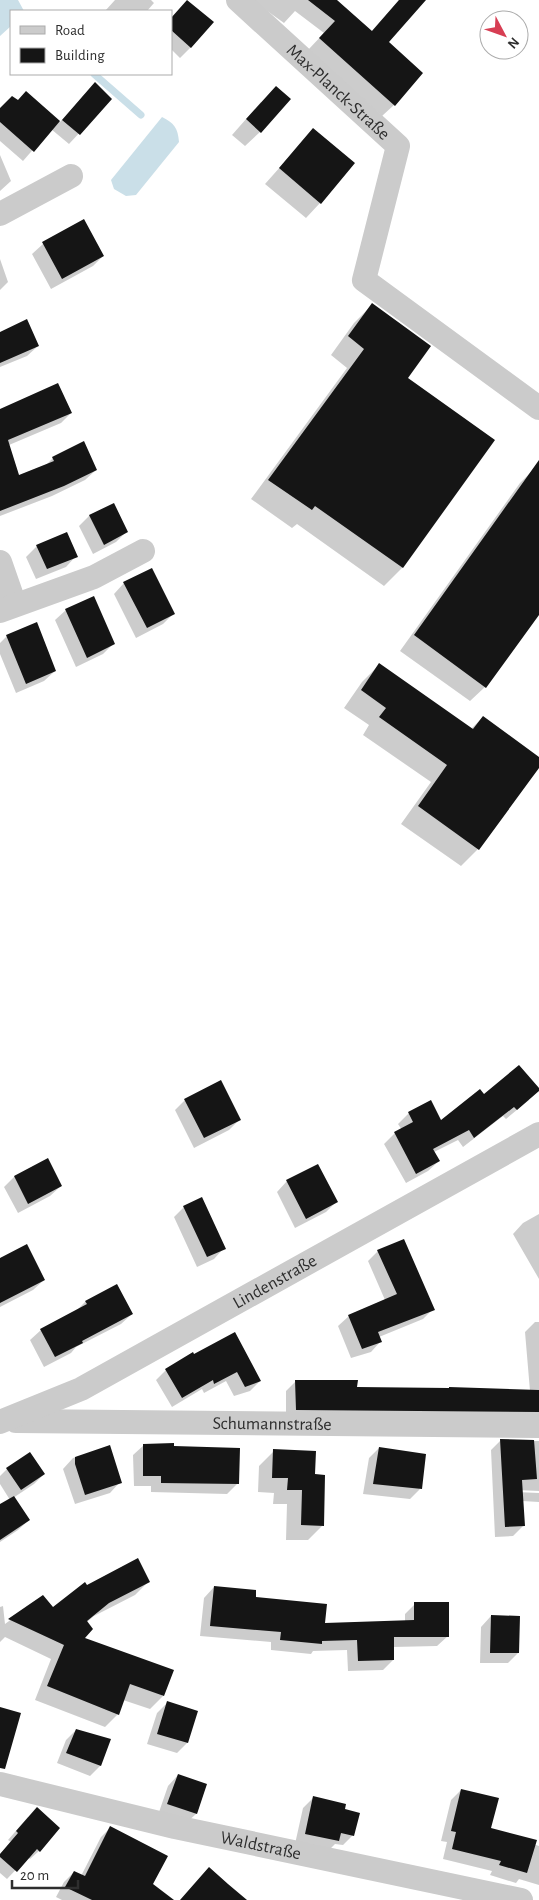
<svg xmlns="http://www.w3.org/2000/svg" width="539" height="1900" viewBox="0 0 539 1900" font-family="'Alegreya Sans',sans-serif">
<rect width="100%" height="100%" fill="#fff"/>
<!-- water -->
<path fill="#cadfe8" d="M 0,0 L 18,0 L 24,11 L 11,11 L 11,26 L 0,36 Z
M 162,117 C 174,123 178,128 179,142 L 136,195 L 126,196 L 114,189 L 111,180 Z"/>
<!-- shadow -->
<path fill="#0003" d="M 115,0 L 151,0 L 154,3 L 147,11 L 105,11 Z
M 252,0 L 334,0 L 371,32 L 399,0 L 417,0 L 387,43 L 394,105 L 382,116 L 308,50 L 324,33 L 295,11 L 284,23 Z
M 171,18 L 191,47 L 180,58 L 171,49 Z
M 26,92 L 60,122 L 85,94 L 111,99 L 69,144 L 51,129 L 23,161 L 0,141 L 0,120 Z
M 261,102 L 260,132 L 245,146 L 232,135 Z
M 313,130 L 320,203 L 306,218 L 265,184 Z
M 0,155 L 11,181 L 0,191 Z
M 84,221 L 103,256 L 93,266 L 51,289 L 32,254 L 43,244 Z
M 0,259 L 8,282 L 0,290 Z
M 372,305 L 406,379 L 402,568 L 384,586 L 297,524 L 292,528 L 251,499 L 347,368 L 331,355 L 354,323 Z
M 0,333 L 38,346 L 27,356 L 0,367 Z
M 0,410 L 71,413 L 61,423 L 9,445 L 19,476 L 44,467 L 53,458 L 96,470 L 85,480 L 52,496 L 0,516 Z
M 535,468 L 539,471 L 539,614 L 485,687 L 470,701 L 400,651 L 520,483 Z
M 114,505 L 126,532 L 116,542 L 93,554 L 79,526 L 89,516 Z
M 66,533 L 76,556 L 66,567 L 36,579 L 26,557 L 37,546 Z
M 124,583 L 173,614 L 163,624 L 136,638 L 114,594 Z
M 66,610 L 113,644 L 103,654 L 76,667 L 55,620 Z
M 7,636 L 55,671 L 44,681 L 16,693 L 0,654 L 0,643 Z
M 379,665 L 471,729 L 483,717 L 539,759 L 539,766 L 478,849 L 461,866 L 401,824 L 431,782 L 363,735 L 369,725 L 344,708 L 362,682 Z
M 484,1096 L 529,1100 L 506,1119 L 503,1116 L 463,1147 L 458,1140 L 434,1152 L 439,1161 L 428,1171 L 406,1183 L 384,1144 L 395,1133 L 402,1130 L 398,1124 L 409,1113 L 430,1102 L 441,1122 Z
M 185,1100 L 240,1119 L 229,1130 L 194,1148 L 175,1110 Z
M 47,1160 L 61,1186 L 50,1196 L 18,1213 L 4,1187 L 14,1177 Z
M 287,1181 L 336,1202 L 326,1212 L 295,1228 L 277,1192 Z
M 184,1207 L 224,1248 L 214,1259 L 197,1267 L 174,1217 Z
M 539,1214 L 539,1279 L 513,1234 L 523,1223 Z
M 378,1251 L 433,1309 L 423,1319 L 379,1337 L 381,1341 L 371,1352 L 351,1358 L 338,1326 L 349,1316 L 385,1300 L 368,1261 Z
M 0,1259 L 44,1280 L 33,1290 L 0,1307 Z
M 117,1285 L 132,1314 L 121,1324 L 76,1347 L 71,1353 L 44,1367 L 30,1340 L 41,1330 L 75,1312 L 85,1302 Z
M 535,1322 L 539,1322 L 539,1427 L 286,1419 L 286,1391 L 296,1381 L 356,1388 L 530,1391 L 525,1332 Z
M 235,1334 L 260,1381 L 250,1391 L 234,1396 L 226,1381 L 204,1393 L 202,1389 L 172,1407 L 156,1380 L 166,1370 Z
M 500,1441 L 539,1441 L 539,1491 L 516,1490 L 516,1492 L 539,1493 L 539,1502 L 522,1501 L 523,1526 L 513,1536 L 495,1537 L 491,1450 Z
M 144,1445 L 237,1484 L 227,1494 L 151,1492 L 151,1486 L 134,1486 L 133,1455 Z
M 109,1447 L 120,1482 L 110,1493 L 75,1504 L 63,1469 L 73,1458 Z
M 379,1448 L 420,1489 L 410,1499 L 363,1494 L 369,1458 Z
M 274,1451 L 314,1476 L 322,1526 L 308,1540 L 286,1540 L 287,1504 L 273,1504 L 274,1493 L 258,1492 L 259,1466 Z
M 7,1469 L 44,1474 L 34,1484 L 13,1498 L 29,1520 L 18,1530 L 0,1542 L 0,1505 L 10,1500 L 0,1484 L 0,1476 Z
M 148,1582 L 135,1595 L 94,1616 L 87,1622 L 82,1639 L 163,1696 L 150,1709 L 123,1700 L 118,1714 L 105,1727 L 35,1700 L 51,1659 L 5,1637 L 0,1642 L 0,1607 L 3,1606 L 5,1624 L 43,1596 L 53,1609 L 86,1587 Z
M 214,1587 L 323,1624 L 405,1622 L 405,1614 L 415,1604 L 448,1636 L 437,1646 L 393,1647 L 393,1660 L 383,1670 L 348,1671 L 347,1650 L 313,1651 L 311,1654 L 271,1650 L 271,1642 L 200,1636 L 204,1598 Z
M 491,1616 L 518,1653 L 508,1663 L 480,1663 L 481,1627 Z
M 167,1703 L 196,1712 L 187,1743 L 177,1753 L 147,1744 L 157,1713 Z
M 76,1730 L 110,1740 L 100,1766 L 90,1776 L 57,1763 L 66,1740 Z
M 178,1775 L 206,1784 L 196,1814 L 185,1824 L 158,1815 L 168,1786 Z
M 461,1790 L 490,1829 L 539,1846 L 539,1885 L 519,1879 L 516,1883 L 490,1875 L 492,1871 L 443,1859 L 447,1842 L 441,1841 L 451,1800 Z
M 313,1798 L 343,1810 L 353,1835 L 343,1845 L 335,1844 L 328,1851 L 295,1844 L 303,1808 Z
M 28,1817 L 59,1828 L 39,1851 L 30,1859 L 28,1857 L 7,1879 L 0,1873 L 0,1854 L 11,1842 L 8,1840 Z
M 111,1827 L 152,1885 L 172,1900 L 62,1900 L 56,1897 L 64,1882 L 74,1872 L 81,1876 L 101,1837 Z"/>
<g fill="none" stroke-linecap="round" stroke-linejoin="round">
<!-- stream -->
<path stroke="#cadfe8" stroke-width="7" d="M 94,74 L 141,115"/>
</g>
<!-- building -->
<path fill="#151515" d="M 187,0 L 214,22 L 191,48 L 171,30 L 171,18 Z
M 308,0 L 337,0 L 372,31 L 399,0 L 426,0 L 389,42 L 423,73 L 395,106 L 319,38 L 335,21 Z
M 95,82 L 112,99 L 80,135 L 62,120 Z
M 276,86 L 291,99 L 261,133 L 246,119 Z
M 26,91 L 60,121 L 34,152 L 0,122 L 0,108 L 12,96 L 18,100 Z
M 313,128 L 355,163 L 321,204 L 279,168 Z
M 84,219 L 104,256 L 62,279 L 42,242 Z
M 372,303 L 431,346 L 408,378 L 495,440 L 403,568 L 315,506 L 312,510 L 268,480 L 364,349 L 348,336 Z
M 27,319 L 39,346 L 0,363 L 0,332 Z
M 58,383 L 72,413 L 8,440 L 19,475 L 54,461 L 52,457 L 84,441 L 97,470 L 64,486 L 0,511 L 0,409 Z
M 539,460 L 539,615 L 486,688 L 414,635 Z
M 114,503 L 128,532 L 104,545 L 89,515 Z
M 67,532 L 78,557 L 47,569 L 36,545 Z
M 152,568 L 175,614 L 147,628 L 123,582 Z
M 94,596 L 115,644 L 87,658 L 65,609 Z
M 37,622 L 56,671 L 26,684 L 6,635 Z
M 379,663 L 473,729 L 483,716 L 539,757 L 539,768 L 479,850 L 418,806 L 447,765 L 379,717 L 386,708 L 361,690 Z
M 519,1065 L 539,1088 L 539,1091 L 517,1110 L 514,1107 L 474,1138 L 469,1130 L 433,1149 L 440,1161 L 416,1174 L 394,1132 L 413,1122 L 408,1112 L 431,1100 L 441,1120 L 480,1089 L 484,1094 Z
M 221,1080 L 241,1120 L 204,1138 L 184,1099 Z
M 48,1158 L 62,1186 L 28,1204 L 14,1176 Z
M 318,1164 L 338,1202 L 306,1219 L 286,1180 Z
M 202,1197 L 226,1249 L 207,1257 L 183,1206 Z
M 404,1239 L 435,1310 L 378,1332 L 382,1342 L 362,1349 L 348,1315 L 397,1294 L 377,1250 Z
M 27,1244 L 45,1280 L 0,1303 L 0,1258 Z
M 117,1284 L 133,1314 L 82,1341 L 83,1343 L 55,1357 L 40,1329 L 87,1304 L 85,1301 Z
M 235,1332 L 261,1381 L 245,1387 L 237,1372 L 214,1384 L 213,1380 L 182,1398 L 165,1369 L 193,1352 L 194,1354 Z
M 295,1380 L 358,1380 L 357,1387 L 449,1388 L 449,1387 L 539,1390 L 539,1412 L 296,1410 Z
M 500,1439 L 534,1440 L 537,1479 L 522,1480 L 525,1526 L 505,1527 Z
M 174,1443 L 174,1446 L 240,1448 L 239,1484 L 161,1483 L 161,1476 L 143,1476 L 143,1444 Z
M 110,1445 L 122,1483 L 85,1495 L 75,1464 L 75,1457 Z
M 379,1447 L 426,1454 L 422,1489 L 373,1484 Z
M 273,1449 L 316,1451 L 315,1474 L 325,1475 L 324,1526 L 301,1525 L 302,1490 L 287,1490 L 288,1478 L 272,1478 Z
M 30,1452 L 45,1474 L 21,1490 L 6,1468 Z
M 14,1496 L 30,1520 L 0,1540 L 0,1504 Z
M 138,1558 L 150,1582 L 109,1603 L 87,1621 L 93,1629 L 85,1638 L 174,1670 L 164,1696 L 130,1684 L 119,1715 L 47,1686 L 64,1645 L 8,1619 L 43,1595 L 53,1607 L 85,1582 L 87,1585 Z
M 214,1586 L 256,1590 L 256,1597 L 327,1604 L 325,1623 L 414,1620 L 414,1602 L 449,1602 L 449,1637 L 394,1637 L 394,1660 L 358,1661 L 357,1640 L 322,1641 L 322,1644 L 280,1640 L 281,1632 L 210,1626 Z
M 491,1615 L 520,1616 L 519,1653 L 490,1653 Z
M 167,1701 L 198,1711 L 188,1743 L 157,1734 Z
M 0,1707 L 21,1713 L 5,1769 L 0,1768 Z
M 76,1729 L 111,1739 L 101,1766 L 66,1753 Z
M 178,1774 L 207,1784 L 197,1814 L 167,1804 Z
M 461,1789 L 499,1798 L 491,1828 L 537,1840 L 527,1873 L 499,1865 L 501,1861 L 452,1849 L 456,1832 L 451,1831 Z
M 313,1796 L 346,1804 L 345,1809 L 360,1813 L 354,1836 L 341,1833 L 339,1841 L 305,1834 Z
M 37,1807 L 60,1828 L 40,1852 L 37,1849 L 17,1872 L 0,1857 L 0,1854 L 18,1833 L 16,1831 Z
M 110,1826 L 168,1856 L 153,1884 L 174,1900 L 92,1900 L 65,1887 L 74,1871 L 85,1876 Z
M 209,1867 L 228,1884 L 247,1900 L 180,1900 Z"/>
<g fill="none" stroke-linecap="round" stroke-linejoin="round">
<!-- minor -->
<g stroke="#cbcbcb" stroke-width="24">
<path id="s1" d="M 238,0 L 398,146 L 364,280 L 539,408"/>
<path d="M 0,214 L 71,176"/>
<path d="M 0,562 L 15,605"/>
<path d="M 0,611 L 94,577 L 143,551"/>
<path id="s2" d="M 16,1421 L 539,1426"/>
<path id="s3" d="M 0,1422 L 81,1389 L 539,1134"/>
<path id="s4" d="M 0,1784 L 175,1827 L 521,1900"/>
</g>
</g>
<g text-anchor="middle" stroke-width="5" stroke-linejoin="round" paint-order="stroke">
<!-- street labels -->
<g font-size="18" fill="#2e2e2e" stroke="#fff">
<text dy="6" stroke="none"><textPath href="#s1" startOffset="136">Max-Planck-Straße</textPath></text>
<text dy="6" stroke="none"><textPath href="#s3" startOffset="309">Lindenstraße</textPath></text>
<text dy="6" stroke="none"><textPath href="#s2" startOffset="256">Schumannstraße</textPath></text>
<text dy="6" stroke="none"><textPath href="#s4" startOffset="268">Waldstraße</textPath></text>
</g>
</g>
<!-- legend -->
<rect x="10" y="10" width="162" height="65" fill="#ffffff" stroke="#ababab"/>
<rect x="20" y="26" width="25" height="8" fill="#cbcbcb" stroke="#ababab"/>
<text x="55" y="35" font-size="15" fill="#2e2e2e">Road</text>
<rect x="20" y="48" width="25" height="15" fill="#151515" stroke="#ababab"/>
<text x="55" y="60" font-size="15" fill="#2e2e2e">Building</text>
<!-- north arrow -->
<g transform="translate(504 35) rotate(131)"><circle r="24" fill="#ffffff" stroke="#ababab"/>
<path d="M0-4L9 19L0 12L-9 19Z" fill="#d73e53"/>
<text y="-8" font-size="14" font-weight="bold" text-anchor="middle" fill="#2e2e2e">N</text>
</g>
<!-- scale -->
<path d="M12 1880v8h66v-8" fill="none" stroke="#2e2e2e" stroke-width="2.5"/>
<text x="20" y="1880" font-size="15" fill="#2e2e2e" stroke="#ffffff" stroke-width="4" paint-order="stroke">20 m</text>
</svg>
